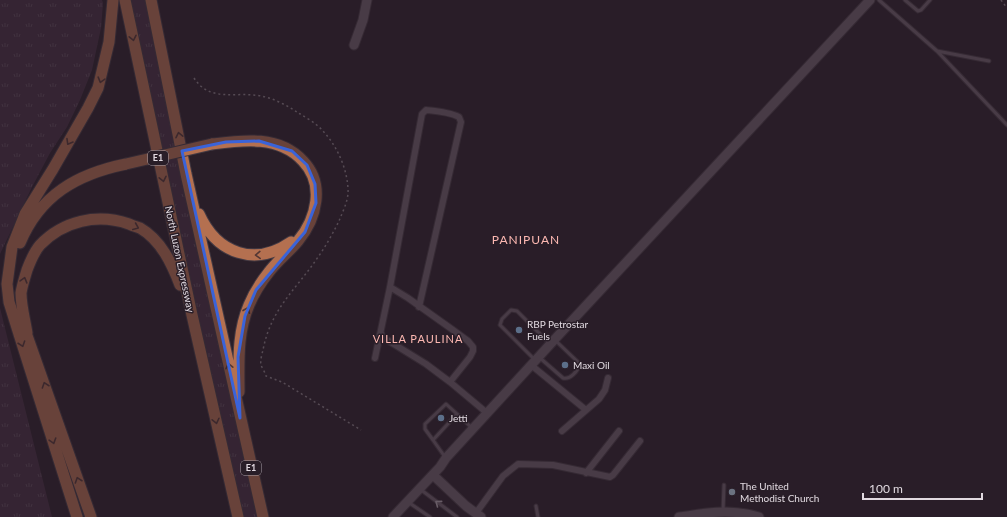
<svg xmlns="http://www.w3.org/2000/svg" width="1007" height="517" viewBox="0 0 1007 517" font-family="Lato,sans-serif">
<defs>
<pattern id="grass-tufts" width="24" height="20" patternUnits="userSpaceOnUse"><rect width="24" height="20" fill="#432e41"/><path d="M3 7l-1-3M5 7V3M7 7l1-3M15 17l-1-3M17 17v-4M19 17l1-3" fill="none" stroke="#5e4c5c"/></pattern>
</defs>
<rect width="100%" height="100%" fill="#291e28"/>
<!-- grass -->
<path fill="url(#grass-tufts)" d="M 0,0 L 102,0 L 103,3 L 101,28 L 92,70 L 80,100 L 67,127 L 50,153 L 32,187 L 0,254 Z
M 129,0 L 146,0 L 259,517 L 242,517 L 227,452 Z
M 0,308 L 52,517 L 0,517 Z"/>
<g fill="none" stroke-linecap="round" stroke-linejoin="round">
<!-- service casing -->
<g stroke="#443a43" stroke-width="5">
<path id="service" d="M 879,0 L 937,51 L 1007,125
M 905,0 L 918,11 L 921,10 L 930,0
M 937,51 L 989,61
M 540,358 L 563,378 C 570,380 578,371 580,364 L 556,341
M 534,359 L 500,325 L 502,319 L 511,310 L 517,311 L 549,343
M 433,440 L 425,429 L 425,424 L 446,404 L 457,414
M 445,457 L 433,440 L 457,414 L 472,428
M 420,489 L 457,517
M 408,502 L 430,517
M 536,506 L 538,517
M 723,511 L 724,485"/>
</g>
<!-- minor casing -->
<g stroke="#443a43" stroke-width="8">
<path id="minor" d="M 390,287 L 408,298 L 453,330 L 468,341 L 473,347 L 473,351 L 470,357 L 450,382
M 381,333 L 382,336 L 384,338 L 426,364 L 450,382 L 487,413
M 375,358 L 390,287 L 422,114 L 426,110 C 437,111 450,112 459,117 L 461,122 L 419,307
M 531,365 L 586,410
M 562,431 L 599,399 L 605,390 L 608,378
M 586,473 L 619,431
M 476,513 L 503,476 L 518,464 L 553,465 L 610,477 L 613,475 L 640,441"/>
</g>
<!-- secondary casing -->
<g stroke="#443a43" stroke-width="11">
<path id="secondary" d="M 354,45 L 363,20 L 367,0
M 433,475 L 466,506 L 481,517
M 393,517 L 440,467 L 446,458 L 555,339 L 870,0
M 679,517 C 689,516 698,514 708,513 C 725,511 743,512 759,517"/>
</g>
<!-- motorway casing -->
<g stroke="#443a43" stroke-width="13">
<path id="motorway" d="M 125,0 L 192,315 L 238,517
M 151,0 L 186,174 L 263,517
M 212,144 C 243,140 279,135 303,161 C 325,184 317,218 298,241 C 289,252 278,260 269,272 C 261,282 254,293 249,305 C 237,333 239,362 239,392
M 199,214 C 217,254 255,267 291,242
M 20,243 C 40,195 77,174 126,164
M 24,327 L 91,517
M 27,333 C 25,320 21,306 21,293 C 22,286 25,277 27,270 C 30,262 34,252 40,245 C 63,221 97,213 129,224 C 133,226 137,227 140,228 C 161,240 172,264 180,285
M 77,517 L 19,334 L 9,302 L 7,284 L 12,247 L 25,214 L 53,169 L 88,108 L 98,88 L 109,42 L 113,0"/>
</g>
<!-- path -->
<path stroke="#8b828a" stroke-width="1.5" stroke-dasharray="2 3" stroke-linecap="butt" d="M 1001,0 L 1007,8
M 194,78 C 210,103 236,91 261,96 C 273,98 286,105 297,112 C 305,117 316,123 323,131 C 337,146 347,168 348,189 C 349,199 343,211 339,221 C 333,233 326,246 318,257 C 296,290 271,308 263,350 C 262,354 260,361 261,365 C 262,368 265,372 266,376 L 282,382 L 361,430"/>
<!-- service -->
<use href="#service" stroke="#6d5f6b" stroke-width="3"/>
<!-- minor -->
<use href="#minor" stroke="#6d5f6b" stroke-width="6"/>
<!-- secondary -->
<use href="#secondary" stroke="#6d5f6b" stroke-width="9"/>
<!-- motorway -->
<use href="#motorway" stroke="#b47050" stroke-width="11"/>
<!-- motorway-bridge casing -->
<g stroke="#443a43" stroke-width="13" stroke-linecap="butt">
<path id="motorway-bridge" d="M 126,164 L 212,144"/>
</g>
<!-- motorway-bridge -->
<use href="#motorway-bridge" stroke="#b47050" stroke-width="11"/>
</g>
<!-- one-way arrows -->
<defs><path id="oneway-chevron" d="M-2-3.5L2.5 0L-2 3.5" fill="none" stroke-width="1.6" stroke-linecap="round" stroke-linejoin="round"/></defs>
<g stroke="#533734">
<use href="#oneway-chevron" transform="translate(133 38) rotate(78)"/>
<use href="#oneway-chevron" transform="translate(101 80) rotate(106)"/>
<use href="#oneway-chevron" transform="translate(179 135) rotate(-102)"/>
<use href="#oneway-chevron" transform="translate(69 142) rotate(120)"/>
<use href="#oneway-chevron" transform="translate(163 179) rotate(78)"/>
<use href="#oneway-chevron" transform="translate(136 227) rotate(23)"/>
<use href="#oneway-chevron" transform="translate(258 255) rotate(178)"/>
<use href="#oneway-chevron" transform="translate(24 280) rotate(-74)"/>
<use href="#oneway-chevron" transform="translate(247 310) rotate(-68)"/>
<use href="#oneway-chevron" transform="translate(22 344) rotate(71)"/>
<use href="#oneway-chevron" transform="translate(229 366) rotate(-102)"/>
<use href="#oneway-chevron" transform="translate(45 385) rotate(-109)"/>
<use href="#oneway-chevron" transform="translate(216 421) rotate(77)"/>
<use href="#oneway-chevron" transform="translate(53 441) rotate(73)"/>
<use href="#oneway-chevron" transform="translate(78 480) rotate(-109)"/>
</g>
<use stroke="#b3a8b1" href="#oneway-chevron" transform="translate(438 503) rotate(-143)"/>
<!-- marked area -->
<path d="M0 0H1007V517H0ZM 259,141 L 292,151 L 307,165 L 315,184 L 316,203 L 305,232 L 256,290 L 245,316 L 238,357 L 240,418 L 182,151 L 226,142 Z" fill="#291e28" fill-opacity=".55" fill-rule="evenodd"/>
<path fill="none" stroke="#3a63d9" stroke-width="3" stroke-linejoin="round" d="M 259,141 L 292,151 L 307,165 L 315,184 L 316,203 L 305,232 L 256,290 L 245,316 L 238,357 L 240,418 L 182,151 L 226,142 Z"/>
<!-- markers -->
<g fill="#5c6f8a" stroke="#291e28" stroke-width="1.5">
<circle cx="519" cy="330" r="4"/>
<circle cx="565" cy="365" r="4"/>
<circle cx="441" cy="418" r="4"/>
</g>
<circle fill="#6b7280" stroke="#291e28" stroke-width="1.5" cx="732" cy="492" r="4"/>
<g text-anchor="middle" stroke-width="3" stroke-linejoin="round" paint-order="stroke">
<!-- shield labels -->
<g fill="#291e28" stroke="#aaa1a9" stroke-width="1">
<rect x="148" y="151" width="20" height="14" rx="3"/>
<rect x="241" y="461" width="20" height="14" rx="3"/>
</g>
<g font-size="9" font-weight="bold" fill="#e1d9e0">
<text x="158" y="161">E1</text>
<text x="251" y="471">E1</text>
</g>
<!-- street labels -->
<g font-size="10" fill="#e1d9e0" stroke="#291e28">
<text transform="translate(180 259) rotate(78)" y="4">North Luzon Expressway</text>
</g>
<!-- poi labels -->
<g font-size="10" fill="#e1d9e0" stroke="#291e28" text-anchor="start">
<text x="527" y="328">RBP Petrostar<tspan x="527" dy="12">Fuels</tspan></text>
<text x="573" y="369">Maxi Oil</text>
<text x="449" y="422">Jetti</text>
<text x="740" y="490">The United<tspan x="740" dy="12">Methodist Church</tspan></text>
</g>
<!-- neighbourhood labels -->
<g font-size="11" letter-spacing="1" fill="#fdb8b2" stroke="#291e28">
<text x="418" y="343">VILLA PAULINA</text>
</g>
<!-- quarter labels -->
<g font-size="12" letter-spacing="1" fill="#fdb8b2" stroke="#291e28">
<text x="526" y="244">PANIPUAN</text>
</g>
</g>
<!-- scale -->
<path d="M863 493v6h119v-6" fill="none" stroke="#e1d9e0" stroke-width="2"/>
<text x="869" y="493" font-size="12" fill="#e1d9e0" stroke="#291e28" stroke-width="3" paint-order="stroke">100 m</text>
</svg>
